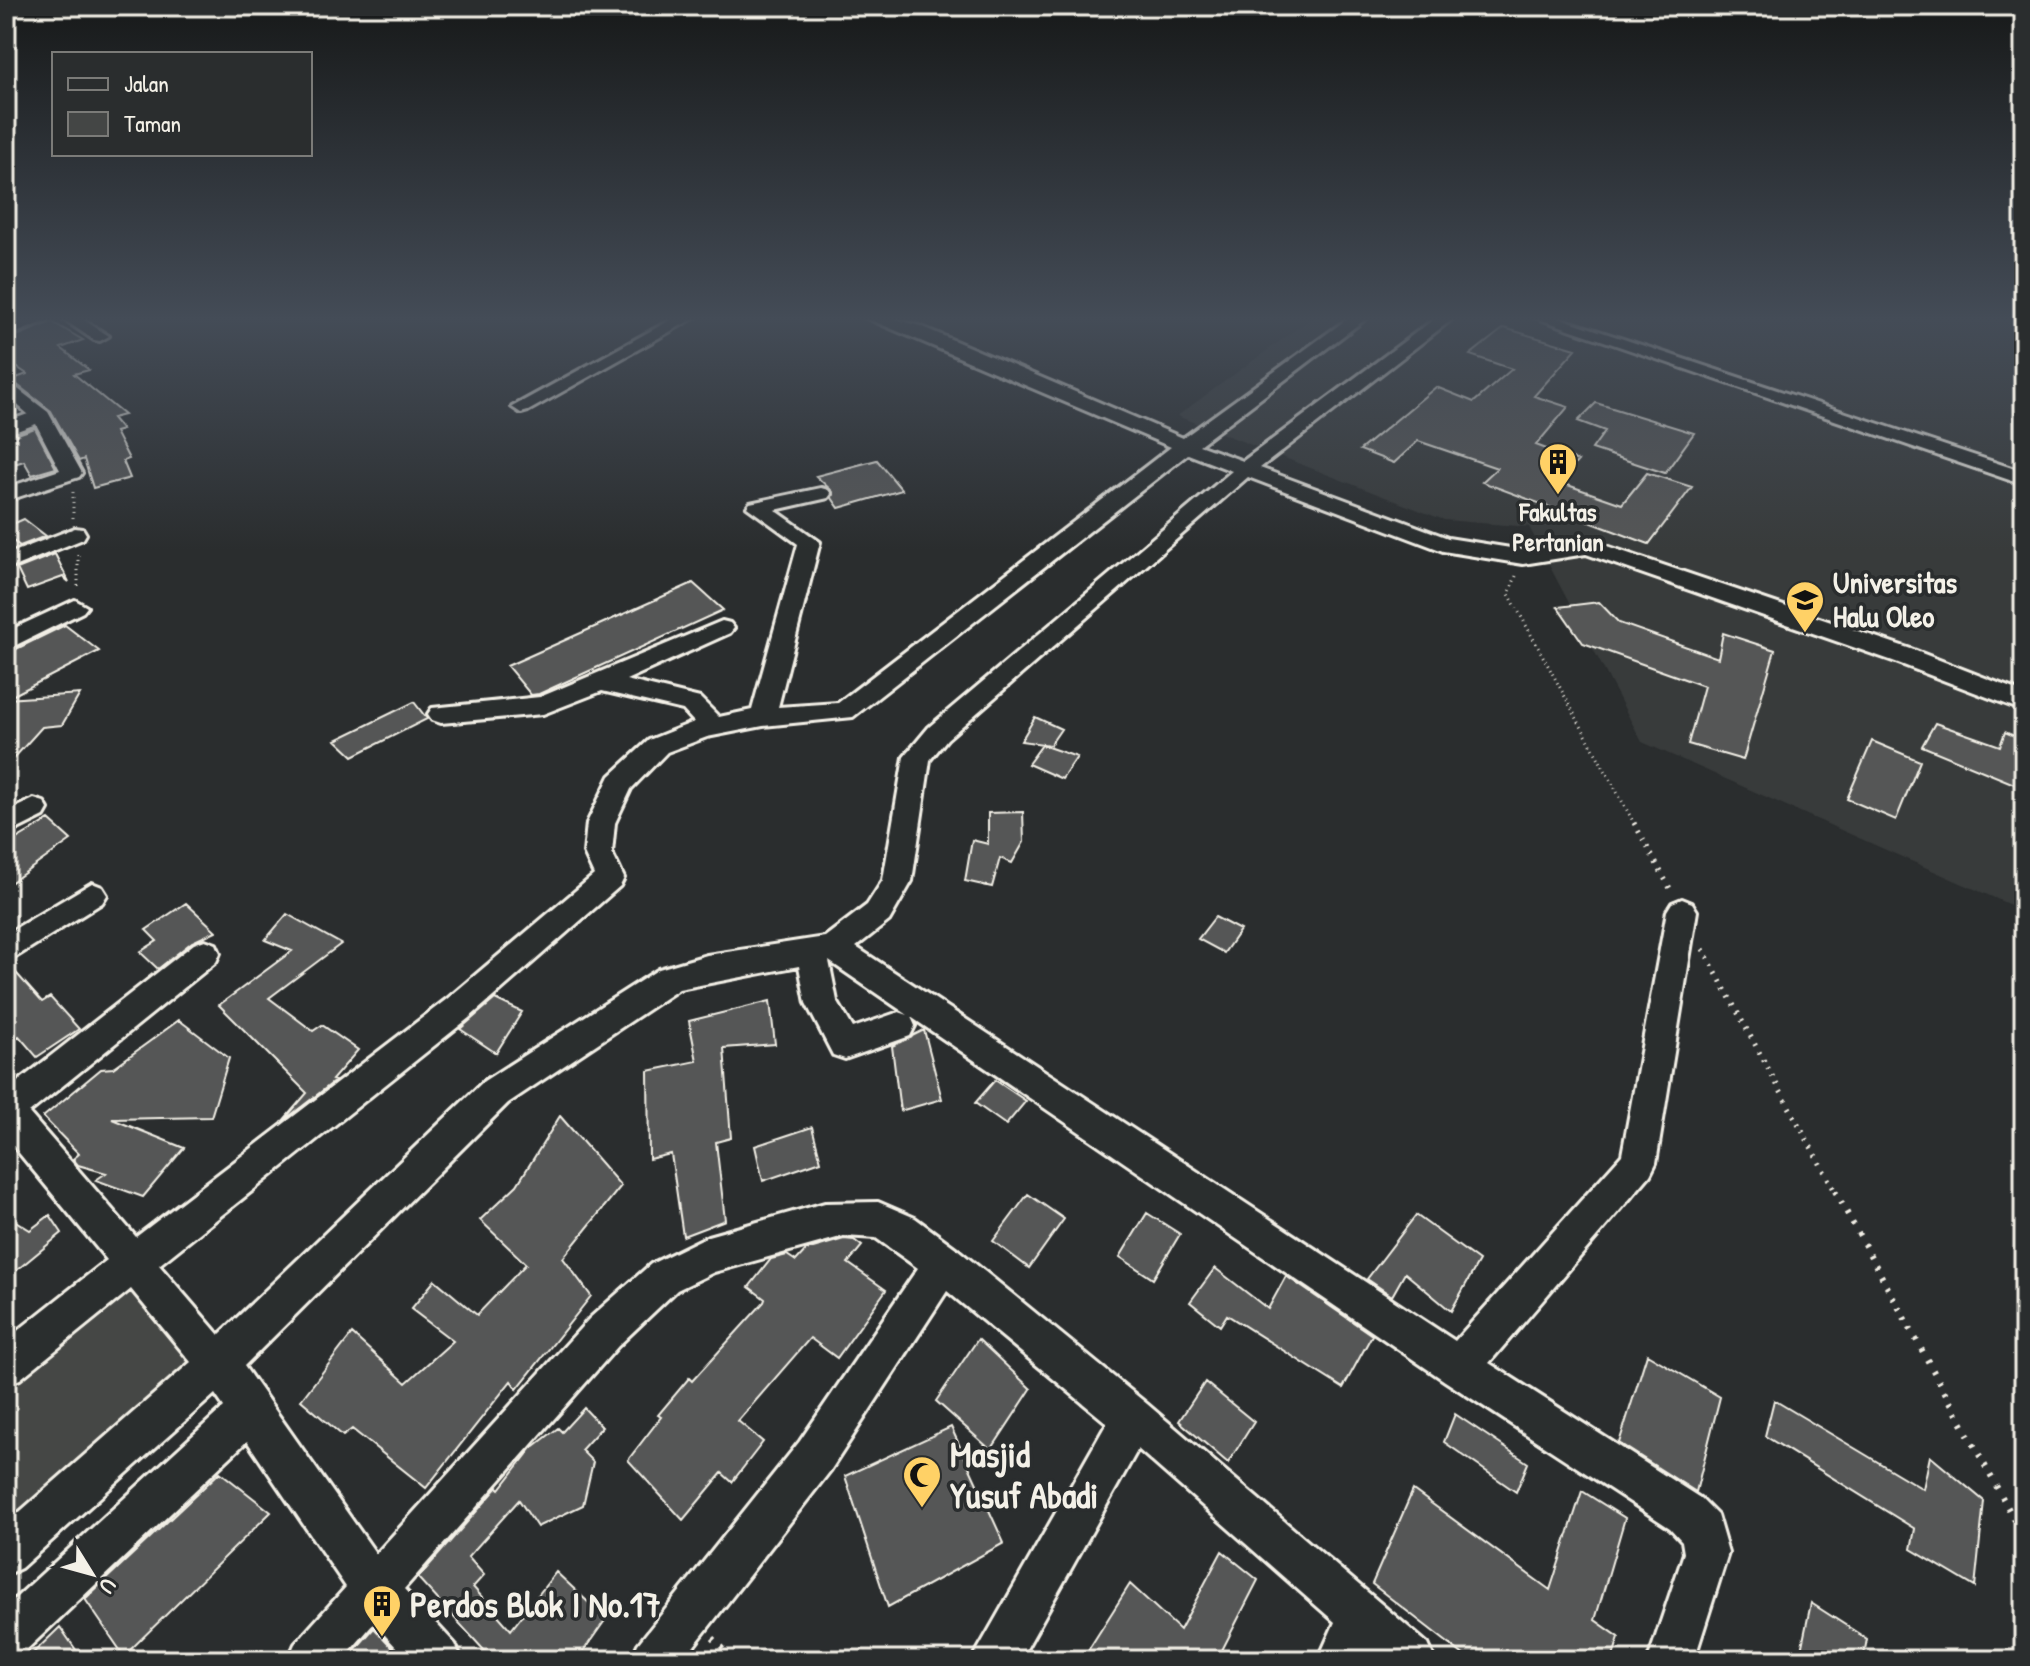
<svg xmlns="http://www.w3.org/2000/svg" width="2030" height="1666" viewBox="0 0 2030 1666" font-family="'Patrick Hand',sans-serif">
<rect width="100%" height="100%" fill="#2a2d2e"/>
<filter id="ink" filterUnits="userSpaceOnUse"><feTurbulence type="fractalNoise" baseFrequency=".0125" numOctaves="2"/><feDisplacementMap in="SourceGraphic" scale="16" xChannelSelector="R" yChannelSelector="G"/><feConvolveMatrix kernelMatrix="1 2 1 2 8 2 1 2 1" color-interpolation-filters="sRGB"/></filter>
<g filter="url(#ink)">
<!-- built -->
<path fill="#373a3a" d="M 1313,317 L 2024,317 L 2024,911 L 1642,742 L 1529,527 L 1444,520 L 1177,416 Z"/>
<!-- green -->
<path fill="#444645" stroke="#9c9c96" stroke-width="2" d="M 133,1261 L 212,1365 L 6,1550 L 6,1365 Z"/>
<!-- building -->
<path fill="#555756" stroke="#f4f1e8" stroke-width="2" d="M 52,322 L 83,340 L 61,348 L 89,370 L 74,374 L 124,415 L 112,418 L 122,430 L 115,432 L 129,459 L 123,461 L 130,478 L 93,488 L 84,459 L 79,461 L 51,411 L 11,380 L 27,374 L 6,360 L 6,340 Z
M 1504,328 L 1576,349 L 1534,396 L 1568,407 L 1536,445 L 1578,461 L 1559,482 L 1622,504 L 1647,473 L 1692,487 L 1649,544 L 1482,482 L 1497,468 L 1418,441 L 1394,463 L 1360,450 L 1436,387 L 1474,402 L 1512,369 L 1470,355 Z
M 1596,403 L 1694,433 L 1665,473 L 1592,449 L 1605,431 L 1578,421 Z
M 35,428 L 56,468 L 32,475 L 24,461 L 14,464 L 6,454 L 6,438 Z
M 877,460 L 902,490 L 839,508 L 832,498 L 833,492 L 816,476 Z
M 24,519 L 46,536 L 20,546 L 6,536 L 6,527 Z
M 55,554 L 69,582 L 63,577 L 27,590 L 17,569 Z
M 693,583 L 723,610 L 539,694 L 531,695 L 507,666 Z
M 1599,602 L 1619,623 L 1718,658 L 1723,633 L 1775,650 L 1743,760 L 1688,744 L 1704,686 L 1583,643 L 1558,607 Z
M 65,625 L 99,651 L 6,699 L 6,654 Z
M 80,694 L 62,725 L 42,727 L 6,767 L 6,699 Z
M 414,702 L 427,719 L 353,756 L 336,740 Z
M 1035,717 L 1061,729 L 1050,745 L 1021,741 Z
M 1935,723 L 2000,746 L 2005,732 L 2024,740 L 2024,788 L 1922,746 Z
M 1872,741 L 1920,761 L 1896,820 L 1847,799 Z
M 1042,745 L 1077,757 L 1062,779 L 1028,764 Z
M 1023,812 L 1024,842 L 1012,863 L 1000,858 L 992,887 L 965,881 L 972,840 L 988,844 L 988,813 Z
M 49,820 L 71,840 L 6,886 L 6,845 Z
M 186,903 L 216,931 L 192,942 L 158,969 L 140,952 L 157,941 L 146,930 Z
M 287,914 L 341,944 L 269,998 L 313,1031 L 322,1025 L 358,1050 L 332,1080 L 335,1081 L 282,1122 L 307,1093 L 219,1005 L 292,951 L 265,940 Z
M 1215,917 L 1240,930 L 1224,953 L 1198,939 Z
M 9,965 L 42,1002 L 50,997 L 79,1029 L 37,1057 L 19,1036 L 6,1044 Z
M 495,999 L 522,1012 L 496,1053 L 460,1029 Z
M 770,1001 L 775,1044 L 724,1048 L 731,1138 L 716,1142 L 725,1220 L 683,1236 L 671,1154 L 649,1159 L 648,1071 L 697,1061 L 689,1021 Z
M 179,1020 L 229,1058 L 211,1117 L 112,1119 L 184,1148 L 143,1197 L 96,1180 L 106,1173 L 78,1165 L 73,1159 L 79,1154 L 43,1117 L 101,1069 L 113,1068 Z
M 924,1030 L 942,1099 L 900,1111 L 892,1046 Z
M 995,1080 L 1026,1101 L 1006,1125 L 975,1103 Z
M 560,1116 L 621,1186 L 563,1258 L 591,1296 L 517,1389 L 511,1381 L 426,1488 L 352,1429 L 343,1436 L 301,1400 L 352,1334 L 406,1383 L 453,1341 L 411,1309 L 435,1280 L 477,1315 L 526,1264 L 480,1220 L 517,1185 Z
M 812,1127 L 821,1161 L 763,1181 L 755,1146 Z
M 1028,1194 L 1064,1219 L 1029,1268 L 993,1241 Z
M 1147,1213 L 1180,1234 L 1153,1279 L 1120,1257 Z
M 6,1215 L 30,1230 L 50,1215 L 62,1233 L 6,1279 Z
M 1416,1215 L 1479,1261 L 1451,1311 L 1405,1273 L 1392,1296 L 1367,1279 Z
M 844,1239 L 854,1240 L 862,1246 L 848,1263 L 886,1290 L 837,1358 L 810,1338 L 738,1421 L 763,1442 L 732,1482 L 722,1473 L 683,1520 L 628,1460 L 661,1417 L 658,1415 L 689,1378 L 692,1381 L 764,1302 L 765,1299 L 749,1287 L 771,1259 L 787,1255 L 796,1261 L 806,1250 Z
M 1215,1268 L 1268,1309 L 1286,1276 L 1372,1335 L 1343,1388 L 1227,1315 L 1220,1326 L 1190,1302 Z
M 978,1339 L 1031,1389 L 991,1450 L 936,1401 Z
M 1647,1354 L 1720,1397 L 1696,1492 L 1619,1443 Z
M 1205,1382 L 1254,1422 L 1228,1463 L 1179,1421 Z
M 1774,1400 L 1923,1489 L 1930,1456 L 1984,1501 L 1975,1587 L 1911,1549 L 1915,1529 L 1765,1436 Z
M 584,1408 L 602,1427 L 581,1450 L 593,1462 L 583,1505 L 537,1527 L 519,1500 L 468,1557 L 484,1575 L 473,1587 L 511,1630 L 556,1572 L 606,1619 L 577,1660 L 493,1660 L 418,1578 L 498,1487 L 500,1489 L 532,1448 L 558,1428 L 562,1432 Z
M 1455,1414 L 1528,1463 L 1516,1492 L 1444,1442 Z
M 951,1427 L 1004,1543 L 888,1607 L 845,1476 Z
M 220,1472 L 271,1512 L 124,1656 L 85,1599 Z
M 1413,1490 L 1550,1590 L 1582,1491 L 1625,1518 L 1595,1620 L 1619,1637 L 1612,1660 L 1470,1660 L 1372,1584 Z
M 1222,1551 L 1258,1580 L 1217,1660 L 1082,1660 L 1130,1584 L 1180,1630 Z
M 1811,1603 L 1867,1639 L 1863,1660 L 1799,1660 Z
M 60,1627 L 83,1660 L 26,1660 Z
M 374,1628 L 404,1660 L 346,1660 Z"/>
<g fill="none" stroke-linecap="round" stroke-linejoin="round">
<!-- minor casing -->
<g stroke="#f4f1e8" stroke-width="6">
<path id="minor" d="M 33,317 L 56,317 L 6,337 L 6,326 Z
M 60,317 L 79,317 L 109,336 L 100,341 L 94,340 Z
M 676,317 L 696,317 L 528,411 L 521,413 L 512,407 Z
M 864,317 L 888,317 L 920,326 L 1183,438 L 1350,317 L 1368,317 L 1199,445 L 1243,461 L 1437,317 L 1455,317 L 1260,468 L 1448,538 L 1523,550 L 1595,542 L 1911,649 L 2024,693 L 2024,711 L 1893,661 L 1586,554 L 1523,564 L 1443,551 L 1248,477 L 947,739 L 930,760 L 912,881 L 889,921 L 856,947 L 1455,1341 L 1622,1155 L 1667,911 L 1672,903 L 1682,899 L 1692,903 L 1697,911 L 1656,1163 L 1650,1175 L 1489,1363 L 1700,1498 L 1717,1515 L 1728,1553 L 1694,1660 L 1648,1660 L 1684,1553 L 1682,1541 L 1670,1528 L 1445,1381 L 911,1017 L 915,1026 L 910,1036 L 845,1059 L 833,1055 L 806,1003 L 799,966 L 679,989 L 508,1103 L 244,1366 L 376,1554 L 590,1318 L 651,1264 L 708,1236 L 825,1203 L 878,1202 L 915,1218 L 957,1249 L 1147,1404 L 1428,1644 L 1435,1660 L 1377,1660 L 1368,1652 L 1364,1660 L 1318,1660 L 1335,1622 L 1138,1449 L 1020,1660 L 972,1660 L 1107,1423 L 947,1291 L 830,1471 L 683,1660 L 631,1660 L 638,1644 L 800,1441 L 918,1268 L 876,1238 L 844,1236 L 714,1272 L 677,1290 L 618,1346 L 404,1589 L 455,1644 L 462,1660 L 408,1660 L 374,1623 L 342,1660 L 288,1660 L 295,1644 L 346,1587 L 247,1441 L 22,1654 L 6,1660 L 6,1607 L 224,1407 L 215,1394 L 21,1568 L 6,1575 L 6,1524 L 191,1362 L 131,1289 L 20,1379 L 6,1385 L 6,1340 L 107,1260 L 6,1137 L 6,1091 L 194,944 L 205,940 L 216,944 L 220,953 L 216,962 L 29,1113 L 136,1237 L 447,999 L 594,875 L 584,853 L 587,823 L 610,776 L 649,740 L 694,722 L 683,710 L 602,691 L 543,714 L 441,723 L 432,720 L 428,714 L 432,708 L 540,697 L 722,621 L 730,623 L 734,628 L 730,633 L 626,680 L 700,698 L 719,717 L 752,710 L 798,544 L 747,507 L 750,503 L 821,488 L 828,490 L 831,494 L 828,498 L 775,510 L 820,542 L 778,707 L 838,703 L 1171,447 ZM 1188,454 L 1232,471 L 929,727 L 904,757 L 883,880 L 867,905 L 825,937 L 707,955 L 659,969 L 484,1081 L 219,1335 L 159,1265 L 469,1018 L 620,886 L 624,878 L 612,853 L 615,823 L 631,789 L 667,752 L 707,737 L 763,726 L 853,717 ZM 829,961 L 908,1015 L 899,1012 L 853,1028 L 837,1001 Z
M 1534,317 L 1557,317 L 2024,472 L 2024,485 Z
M 6,380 L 48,412 L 82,473 L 79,477 L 6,501 L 6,488 L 60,470 L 36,424 L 6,435 L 6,422 L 28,414 L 6,395 Z
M 75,528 L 83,529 L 86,534 L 83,539 L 6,570 L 6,555 Z
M 75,600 L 87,607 L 83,612 L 6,650 L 6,632 Z
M 34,799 L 44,802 L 48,809 L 44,816 L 6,835 L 6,812 Z
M 92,883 L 102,887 L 107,895 L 102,903 L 6,963 L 6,934 Z"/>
</g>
<!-- path-far2 -->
<path stroke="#f4f1e8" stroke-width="3" stroke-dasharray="1 4" stroke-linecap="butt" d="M 73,492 L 73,519
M 78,555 L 78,590
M 1516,576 L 1509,594 L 1635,825"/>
<!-- path-far1 -->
<path stroke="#f4f1e8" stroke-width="5" stroke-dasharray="2 7" stroke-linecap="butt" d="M 1634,823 L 1672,892
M 1703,949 L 1836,1193"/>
<!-- path -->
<path stroke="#f4f1e8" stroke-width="6" stroke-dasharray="3 9" stroke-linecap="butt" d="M 1835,1191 L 2024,1537
M 713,1638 L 734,1660"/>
<!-- minor -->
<use href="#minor" fill="#2a2d2e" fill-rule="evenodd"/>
</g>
</g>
<!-- sky -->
<linearGradient id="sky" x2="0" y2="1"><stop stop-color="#171919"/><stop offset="0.58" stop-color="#444c57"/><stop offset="1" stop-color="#444c57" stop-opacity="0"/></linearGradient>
<rect width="2030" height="550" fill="url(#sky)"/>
<!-- icons -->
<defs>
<g id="building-pin" transform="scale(2)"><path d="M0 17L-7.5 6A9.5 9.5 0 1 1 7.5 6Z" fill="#ffd166" stroke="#2a2d2e"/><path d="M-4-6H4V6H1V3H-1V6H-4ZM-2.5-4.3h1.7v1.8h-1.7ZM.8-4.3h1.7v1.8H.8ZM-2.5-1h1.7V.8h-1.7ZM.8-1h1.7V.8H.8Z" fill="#111"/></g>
<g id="university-pin" transform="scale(2)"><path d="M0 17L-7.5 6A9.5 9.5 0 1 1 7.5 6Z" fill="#ffd166" stroke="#2a2d2e"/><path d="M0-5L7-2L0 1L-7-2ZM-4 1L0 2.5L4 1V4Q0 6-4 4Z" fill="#111"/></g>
<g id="mosque-pin" transform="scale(2)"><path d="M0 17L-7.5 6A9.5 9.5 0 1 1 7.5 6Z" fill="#ffd166" stroke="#2a2d2e"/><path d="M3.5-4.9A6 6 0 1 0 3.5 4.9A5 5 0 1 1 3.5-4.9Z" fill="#111"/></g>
</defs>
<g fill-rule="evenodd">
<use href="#building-pin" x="1558" y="462"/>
<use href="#university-pin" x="1805" y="600"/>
<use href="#mosque-pin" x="922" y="1475"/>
<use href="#building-pin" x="382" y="1604"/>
</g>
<g text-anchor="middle" stroke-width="7" stroke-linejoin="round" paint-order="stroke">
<!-- far-poi labels -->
<g font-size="26" font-weight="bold" fill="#f4f1e8" stroke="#2a2d2e">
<text x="1558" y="521">Fakultas<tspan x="1558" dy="30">Pertanian</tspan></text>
</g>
<!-- poi labels -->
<g font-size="30" font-weight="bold" fill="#f4f1e8" stroke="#2a2d2e" text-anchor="start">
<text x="1833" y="593">Universitas<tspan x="1833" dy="34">Halu Oleo</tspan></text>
</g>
<!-- near-poi labels -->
<g font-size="36" font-weight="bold" fill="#f4f1e8" stroke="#2a2d2e" text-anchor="start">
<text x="950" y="1467">Masjid<tspan x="950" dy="41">Yusuf Abadi</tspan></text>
<text x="410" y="1617">Perdos Blok I No.17</text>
</g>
</g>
<!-- margin -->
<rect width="2030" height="1666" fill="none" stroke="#2a2d2e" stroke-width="32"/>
<rect x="16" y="16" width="1998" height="1634" fill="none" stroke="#f4f1e8" stroke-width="3" filter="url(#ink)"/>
<!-- legend -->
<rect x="52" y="52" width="260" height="104" fill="#2a2d2e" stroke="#7b7b78" stroke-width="2"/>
<rect x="68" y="78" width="40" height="12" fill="#2a2d2e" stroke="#7b7b78" stroke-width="2"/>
<text x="124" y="92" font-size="24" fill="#f4f1e8">Jalan</text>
<rect x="68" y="112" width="40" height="24" fill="#444645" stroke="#7b7b78" stroke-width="2"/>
<text x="124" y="132" font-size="24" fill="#f4f1e8">Taman</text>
<!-- north arrow -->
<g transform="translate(92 1574) rotate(127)" stroke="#2a2d2e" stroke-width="6" paint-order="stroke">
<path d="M0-6L14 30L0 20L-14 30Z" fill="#f4f1e8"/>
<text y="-12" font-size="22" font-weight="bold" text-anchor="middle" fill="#f4f1e8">U</text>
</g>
</svg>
